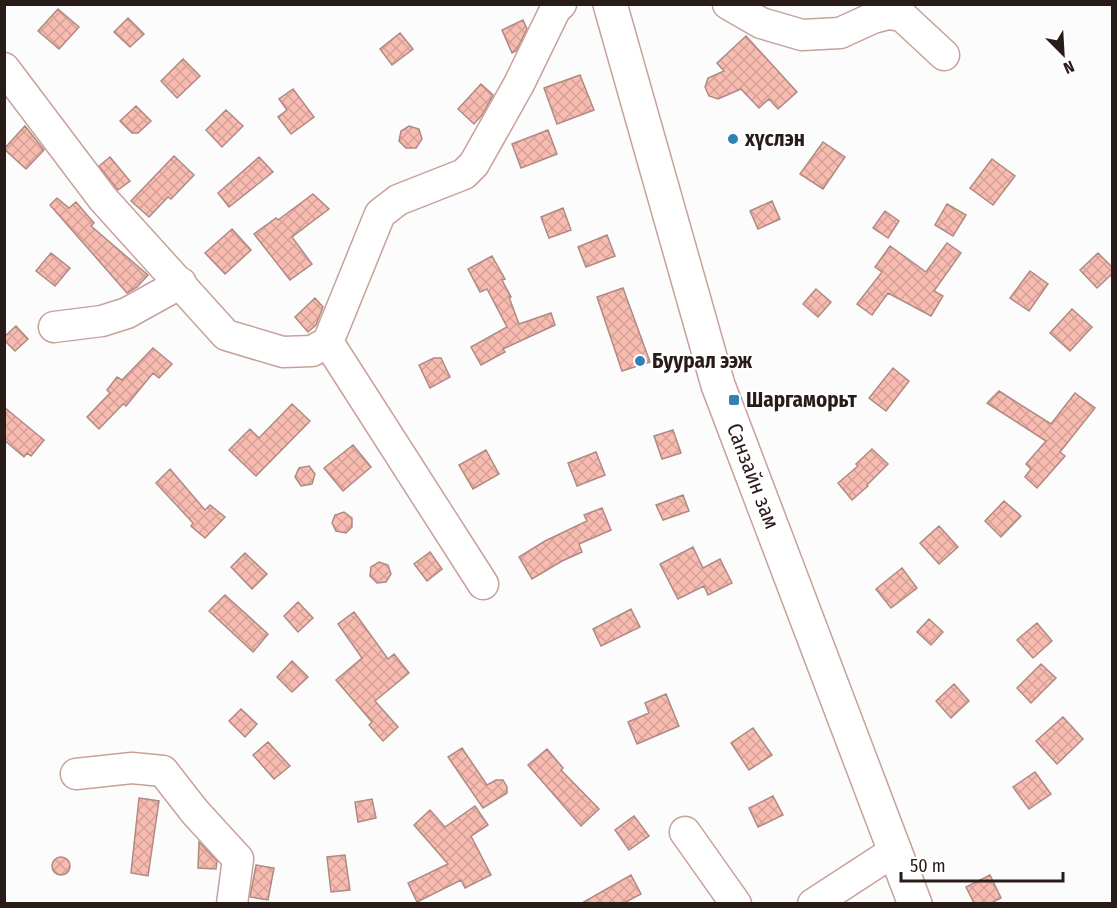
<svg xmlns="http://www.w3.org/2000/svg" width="1117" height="908" viewBox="0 0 1117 908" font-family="'Fira Sans Condensed',sans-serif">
<defs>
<pattern id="building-cross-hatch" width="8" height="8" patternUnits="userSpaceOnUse" patternTransform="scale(1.5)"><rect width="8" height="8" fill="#f8bbb0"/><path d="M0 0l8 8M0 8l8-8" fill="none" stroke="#d5a097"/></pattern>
</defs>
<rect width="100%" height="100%" fill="#fcfcfc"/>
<!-- building -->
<path fill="url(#building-cross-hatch)" stroke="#af8a83" stroke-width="1.5" d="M 58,9 L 79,27 L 59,49 L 38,31 Z
M 128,18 L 144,34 L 130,47 L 114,32 Z
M 523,20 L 527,29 L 516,51 L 512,53 L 502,30 Z
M 400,33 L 413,49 L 392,65 L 380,49 Z
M 746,36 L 797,92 L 778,109 L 769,99 L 759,108 L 741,89 L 718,99 L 709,96 L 705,87 L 708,78 L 724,71 L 717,63 Z
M 183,59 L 200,76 L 177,98 L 161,81 Z
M 580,75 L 594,110 L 557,124 L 544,88 Z
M 481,84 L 493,95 L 482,115 L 474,124 L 458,109 Z
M 293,89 L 314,117 L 291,134 L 278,117 L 287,110 L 279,99 Z
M 136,106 L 151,121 L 138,133 L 132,133 L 120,121 Z
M 226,110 L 243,126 L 222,147 L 206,130 Z
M 25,126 L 44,150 L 26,169 L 4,149 Z
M 409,126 L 419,129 L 422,139 L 416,148 L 406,148 L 399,141 L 401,131 Z
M 548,130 L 557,154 L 521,168 L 512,144 Z
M 823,142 L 845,157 L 823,189 L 800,174 Z
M 174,156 L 194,175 L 171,199 L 168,197 L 149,217 L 131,201 Z
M 110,157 L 130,181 L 118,190 L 99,166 Z
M 259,157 L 273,172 L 229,207 L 218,193 Z
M 992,159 L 1015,176 L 993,205 L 970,188 Z
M 313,194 L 329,209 L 292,237 L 312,264 L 290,280 L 254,234 L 276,218 L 278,220 Z
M 57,198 L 69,208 L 76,202 L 94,223 L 91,226 L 148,275 L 137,287 L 127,293 L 50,205 Z
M 772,201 L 780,219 L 758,229 L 750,211 Z
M 947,204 L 966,215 L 953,236 L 935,225 Z
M 563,208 L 571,230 L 549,238 L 541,217 Z
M 885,211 L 899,221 L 888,238 L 873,228 Z
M 232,229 L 251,250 L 225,274 L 205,253 Z
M 607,235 L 615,256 L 586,267 L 578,247 Z
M 947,243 L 961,253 L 934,291 L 943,296 L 931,316 L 888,293 L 872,315 L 857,304 L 882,272 L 875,267 L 890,246 L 926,272 Z
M 51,253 L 70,268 L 55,286 L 36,271 Z
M 1098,253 L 1113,268 L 1113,273 L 1097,288 L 1080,270 Z
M 492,256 L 505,279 L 502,280 L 511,297 L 509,297 L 519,324 L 551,313 L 555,325 L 503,349 L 505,352 L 481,365 L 471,347 L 507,327 L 487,289 L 480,292 L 468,269 Z
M 1030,271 L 1048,284 L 1029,311 L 1010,298 Z
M 623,288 L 650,362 L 622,371 L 597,297 Z
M 816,289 L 831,302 L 818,317 L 803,304 Z
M 315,298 L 323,307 L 316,325 L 308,332 L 295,317 Z
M 1072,309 L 1092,327 L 1070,351 L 1050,333 Z
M 16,326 L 28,339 L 15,351 L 4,340 L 4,337 Z
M 153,348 L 172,364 L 159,378 L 153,373 L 126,406 L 123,404 L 99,429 L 87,417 L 110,393 L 107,390 L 117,377 L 122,380 Z
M 434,358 L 441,358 L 450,377 L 430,388 L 419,365 Z
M 893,368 L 909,381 L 886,411 L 869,398 Z
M 999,391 L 1051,424 L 1075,393 L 1095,408 L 1060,452 L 1065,456 L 1037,488 L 1025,477 L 1031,469 L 1026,464 L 1046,441 L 987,403 Z
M 292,404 L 310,421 L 256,476 L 229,450 L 250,429 L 259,438 Z
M 4,407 L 44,440 L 31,456 L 27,453 L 24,457 L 4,440 Z
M 673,430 L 681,453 L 662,459 L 654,436 Z
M 353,445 L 371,467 L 343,491 L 324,468 Z
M 872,449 L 888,464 L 867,485 L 868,486 L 852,500 L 838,483 L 858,466 L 856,464 Z
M 486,450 L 499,474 L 473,489 L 459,465 Z
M 596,452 L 605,475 L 577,486 L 568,463 Z
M 309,466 L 315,474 L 312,484 L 301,486 L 295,477 L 299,468 Z
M 170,469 L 205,510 L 210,505 L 225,517 L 205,538 L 191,526 L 193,523 L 156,483 Z
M 683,495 L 689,511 L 663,520 L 656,505 Z
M 1004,501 L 1021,516 L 1001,537 L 985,521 Z
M 602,508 L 611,530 L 579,544 L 582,552 L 562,561 L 532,579 L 519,557 L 545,541 L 587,521 L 584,515 Z
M 344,512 L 352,518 L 352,527 L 346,533 L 336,531 L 332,523 L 335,515 Z
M 939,526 L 958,547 L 939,564 L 920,543 Z
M 693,547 L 703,568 L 720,559 L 732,583 L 708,595 L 704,586 L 678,599 L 660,564 Z
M 430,552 L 442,569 L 427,581 L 414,564 Z
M 245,553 L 267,574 L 252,589 L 231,567 Z
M 379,562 L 388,565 L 391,574 L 386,582 L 377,583 L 370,576 L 371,567 Z
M 902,568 L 917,588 L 891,608 L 876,589 Z
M 225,595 L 268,634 L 253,652 L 209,611 Z
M 298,602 L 313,618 L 298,632 L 284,616 Z
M 631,609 L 640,627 L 601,646 L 593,629 Z
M 354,612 L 388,659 L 394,654 L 409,673 L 375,701 L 398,727 L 383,741 L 369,725 L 372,722 L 336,680 L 362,658 L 338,624 Z
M 929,619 L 943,632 L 931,645 L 917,632 Z
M 1037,623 L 1052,641 L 1033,658 L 1017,640 Z
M 292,661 L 308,677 L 292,692 L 277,677 Z
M 1041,664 L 1056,678 L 1031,703 L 1017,688 Z
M 954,684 L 969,701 L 951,718 L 936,701 Z
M 666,694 L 679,726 L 637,744 L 628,722 L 649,713 L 645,703 Z
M 241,709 L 257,724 L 245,737 L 229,721 Z
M 1063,717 L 1083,739 L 1057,764 L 1036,741 Z
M 753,728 L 772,755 L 749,770 L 731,743 Z
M 268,742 L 290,766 L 274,779 L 253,755 Z
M 462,748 L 487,785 L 496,780 L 503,780 L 507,787 L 507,793 L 483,808 L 448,757 Z
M 547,749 L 563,768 L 561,770 L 599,809 L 581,826 L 528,765 Z
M 1035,772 L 1051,794 L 1029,809 L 1013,787 Z
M 773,796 L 783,815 L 758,827 L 749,808 Z
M 139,798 L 159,801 L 148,876 L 131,873 Z
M 372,799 L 376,818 L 358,822 L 355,802 Z
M 475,806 L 488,825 L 471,836 L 491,875 L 465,888 L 461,880 L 417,902 L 408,883 L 448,864 L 414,825 L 430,810 L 445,827 Z
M 634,816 L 649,836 L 629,850 L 615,830 Z
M 199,842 L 217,861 L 216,869 L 198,868 Z
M 345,855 L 350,890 L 331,892 L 327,857 Z
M52 866a9 9 0 1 1 18 0a9 9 0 1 1-18 0Z
M 256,865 L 274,868 L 268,900 L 250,897 Z
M 631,875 L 641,894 L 624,903 L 582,903 Z
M 990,875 L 1001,898 L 991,903 L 974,903 L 966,887 Z"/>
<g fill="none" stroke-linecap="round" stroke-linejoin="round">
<!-- minor casing -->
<g stroke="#c8a19a" stroke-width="33">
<path id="minor" d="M 728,4 L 761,23 L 802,35 L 840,33 L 873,18 L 888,14 L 902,16 L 944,55
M 4,68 L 103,199 L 226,335 L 283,352 L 312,351 L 328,342 L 380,214 L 398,200 L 464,174 L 474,164 L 519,84 L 555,10 L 561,4
M 54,327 L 102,321 L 127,313 L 181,283
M 328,342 L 483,584
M 76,774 L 132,768 L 163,771 L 195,812 L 238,859 L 232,904
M 685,832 L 736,904
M 813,904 L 896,850"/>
</g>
<!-- major casing -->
<g stroke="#c8a19a" stroke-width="36">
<path id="major" d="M 610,4 L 718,385 L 915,904"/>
</g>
<!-- minor -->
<use href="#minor" stroke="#fff" stroke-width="30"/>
<!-- major -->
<use href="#major" stroke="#fff" stroke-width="33"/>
</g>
<!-- markers -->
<g fill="#3181b2" stroke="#fff" stroke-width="2">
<circle cx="733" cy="139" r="6"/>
<circle cx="640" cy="361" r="6"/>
<rect x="728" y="394" width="12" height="12" rx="3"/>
</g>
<g text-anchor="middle" stroke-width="4.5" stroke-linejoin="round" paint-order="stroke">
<!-- poi labels -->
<g font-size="21" font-weight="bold" fill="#291b18" stroke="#fff" text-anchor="start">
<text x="745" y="146">хүслэн</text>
<text x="652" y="368">Буурал ээж</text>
<text x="746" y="407">Шаргаморьт</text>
</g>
<!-- street labels -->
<g font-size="21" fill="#291b18" stroke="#fff">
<text transform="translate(753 476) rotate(69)" y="7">Санзайн зам</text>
</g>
</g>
<!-- border -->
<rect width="1117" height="908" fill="none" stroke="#291b18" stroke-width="12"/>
<!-- north arrow -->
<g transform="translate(1063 54) rotate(156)" stroke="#ffffff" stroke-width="4.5" paint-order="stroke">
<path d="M0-4.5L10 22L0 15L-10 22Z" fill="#291b18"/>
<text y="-9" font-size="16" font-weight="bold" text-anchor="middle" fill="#291b18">N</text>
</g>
<!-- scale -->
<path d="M901 872v9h162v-9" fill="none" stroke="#291b18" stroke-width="3"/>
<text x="910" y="872" font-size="18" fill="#291b18" stroke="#ffffff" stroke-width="4.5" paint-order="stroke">50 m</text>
</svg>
